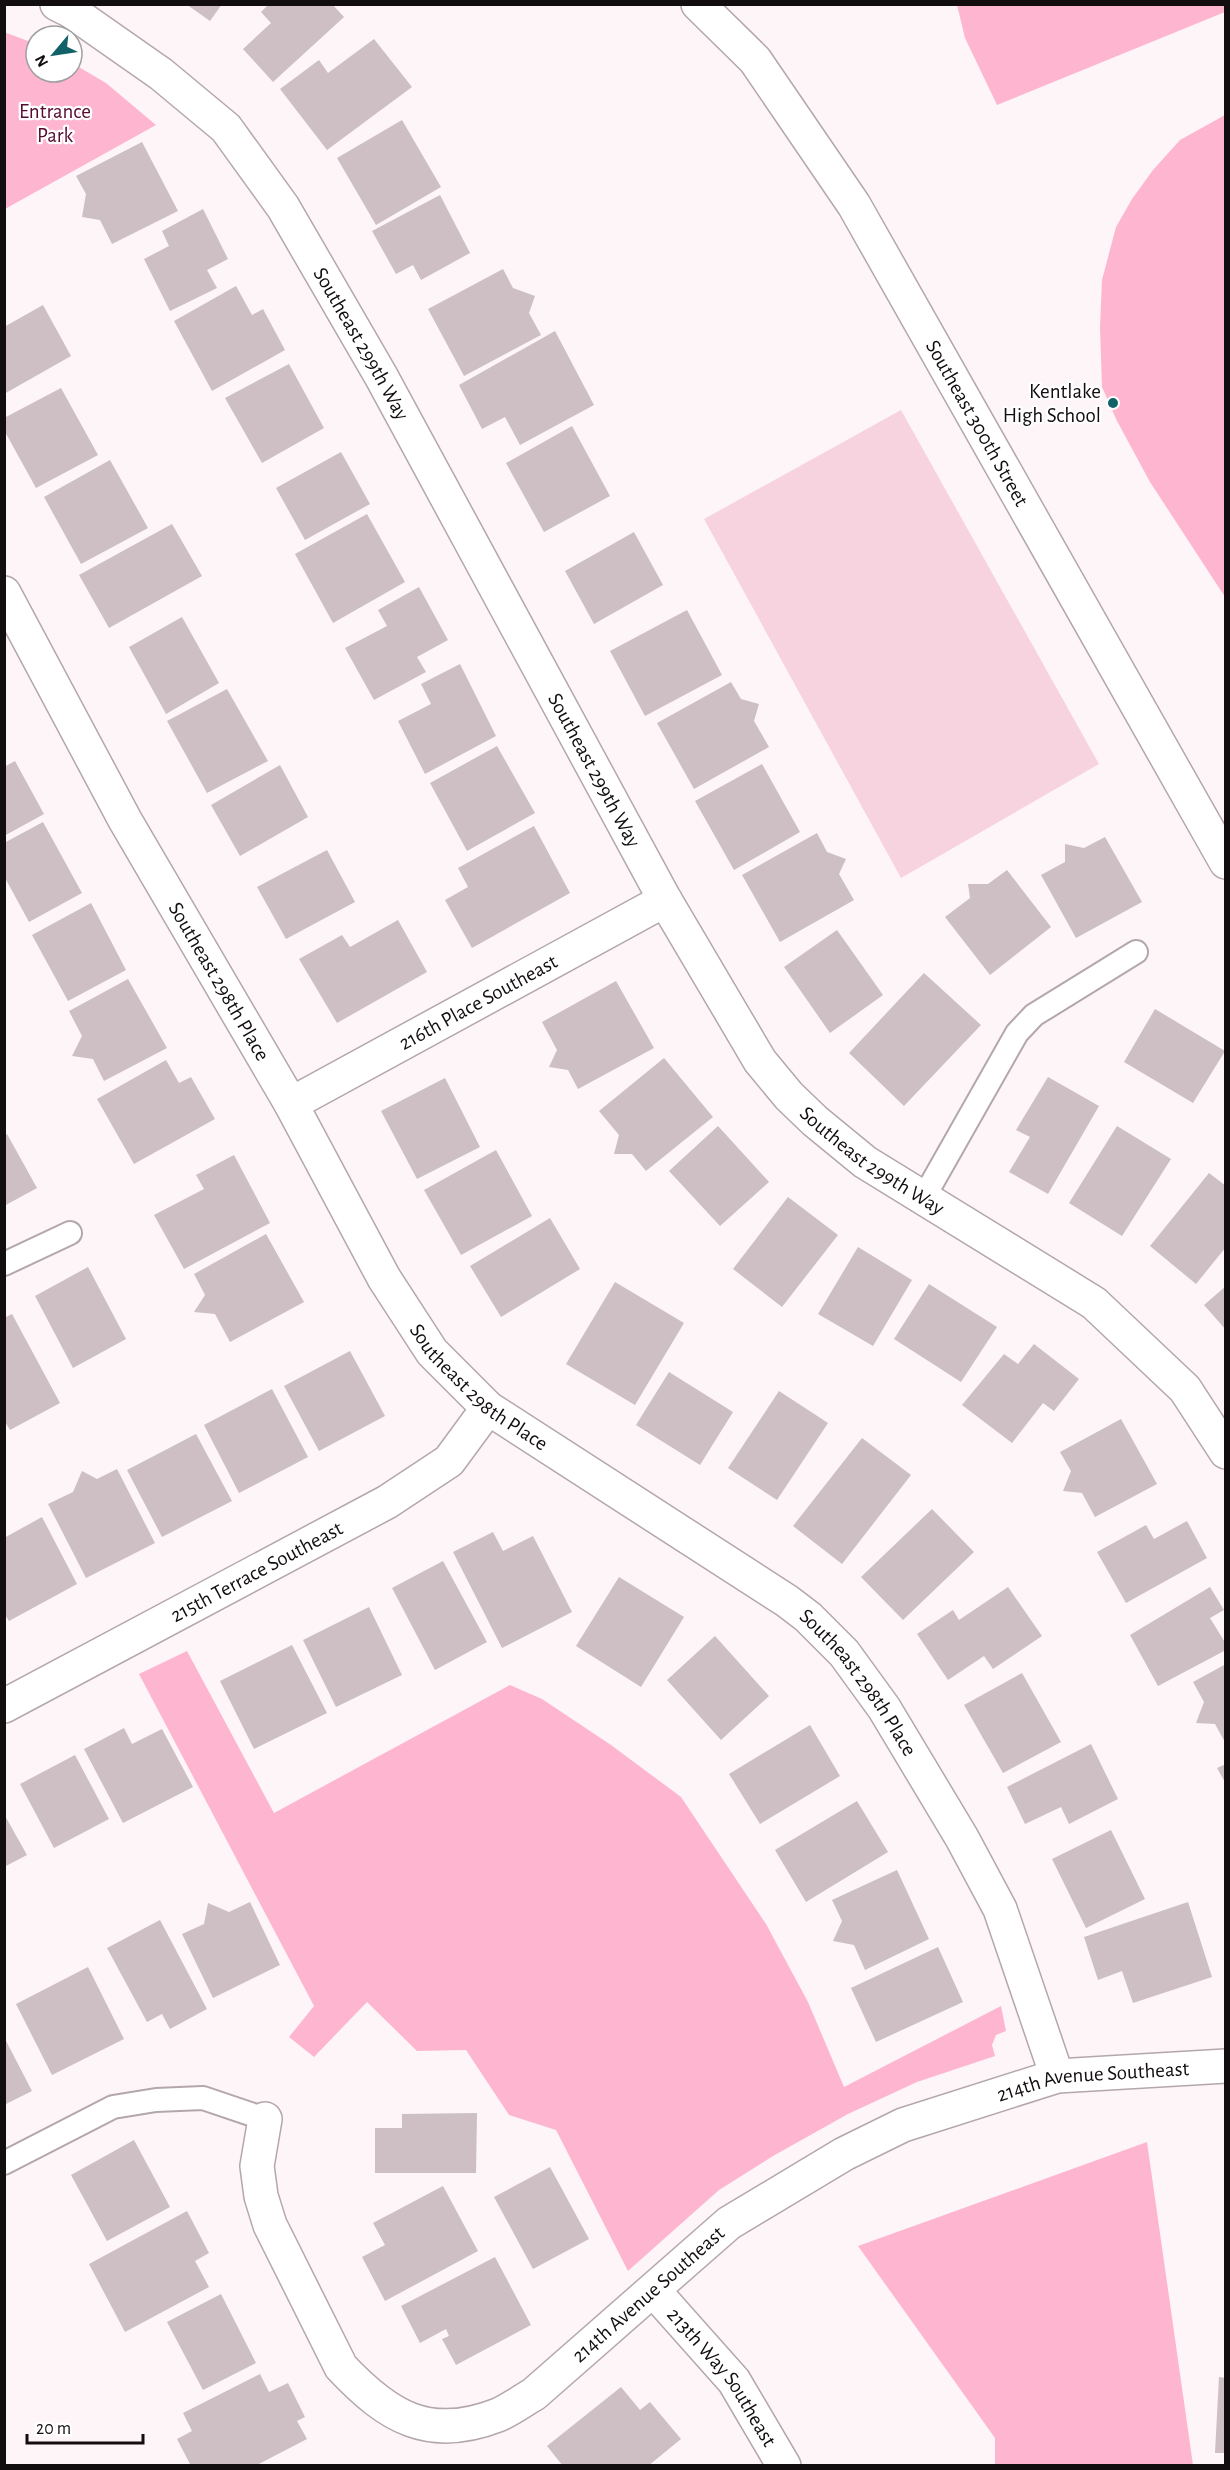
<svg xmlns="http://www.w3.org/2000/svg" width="1230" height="2470" viewBox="0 0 1230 2470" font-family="'Alegreya Sans',sans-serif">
<rect width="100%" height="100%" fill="#fef5f8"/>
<!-- green -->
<path fill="#feb6d0" d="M 1225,4 L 1225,12 L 997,105 L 965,38 L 957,5 Z
M 4,32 L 36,44 L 36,72 L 72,72 L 72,63 L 106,83 L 156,125 L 5,209 Z
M 1225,115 L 1225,597 L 1150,482 L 1117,421 L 1102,387 L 1100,327 L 1102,280 L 1116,227 L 1132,199 L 1153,170 L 1180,140 Z
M 187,1651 L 274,1813 L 510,1685 L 542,1699 L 611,1745 L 681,1797 L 766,1924 L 808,2002 L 844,2087 L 1001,2006 L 1006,2031 L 996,2035 L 992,2045 L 995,2056 L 917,2082 L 848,2114 L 773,2156 L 719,2190 L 628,2271 L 556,2130 L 509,2115 L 466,2050 L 417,2051 L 367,2002 L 314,2057 L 289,2037 L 314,2006 L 139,1674 Z
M 1147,2142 L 1193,2465 L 995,2465 L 995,2438 L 858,2246 Z"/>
<!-- water -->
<path fill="#f7d2df" d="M 901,410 L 1099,764 L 901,878 L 704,519 Z"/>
<!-- building -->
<path fill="#cdbfc4" d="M 186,4 L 222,4 L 210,21 Z
M 269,4 L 332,4 L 344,17 L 273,82 L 243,49 L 271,23 L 261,12 Z
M 374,39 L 412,87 L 327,150 L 280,89 L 319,60 L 328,73 Z
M 402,120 L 441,187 L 376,225 L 337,158 Z
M 142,142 L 178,211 L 112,244 L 100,220 L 82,217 L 86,194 L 76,176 Z
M 440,195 L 470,253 L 421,280 L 413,265 L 396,274 L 372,231 Z
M 203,209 L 228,259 L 207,270 L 217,288 L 170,311 L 144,259 L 169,246 L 162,231 Z
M 503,269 L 513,288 L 535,296 L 529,313 L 541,335 L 464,376 L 428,309 Z
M 236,286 L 252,315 L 263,309 L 285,350 L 212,391 L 174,321 Z
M 43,305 L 71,356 L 4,394 L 4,327 Z
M 555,331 L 594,405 L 520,445 L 505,417 L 482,429 L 459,385 Z
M 289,364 L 324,428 L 262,463 L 225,398 Z
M 61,388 L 98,455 L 36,488 L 4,430 L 4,418 Z
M 572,426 L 610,496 L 544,532 L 506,463 Z
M 341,452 L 370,504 L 305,540 L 276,488 Z
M 110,460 L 148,528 L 81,564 L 44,497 Z
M 367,514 L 405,582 L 333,623 L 295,554 Z
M 172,524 L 202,576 L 109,628 L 79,575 Z
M 634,532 L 663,585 L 594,624 L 565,571 Z
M 419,587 L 448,640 L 417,657 L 426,672 L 374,700 L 345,648 L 387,626 L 378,610 Z
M 687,610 L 722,675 L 645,716 L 610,651 Z
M 182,617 L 219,683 L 166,714 L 129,647 Z
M 460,664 L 496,736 L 425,774 L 398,721 L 431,704 L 421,684 Z
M 731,682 L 741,699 L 759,704 L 754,721 L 769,747 L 694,789 L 657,723 Z
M 227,689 L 268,761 L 207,793 L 167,721 Z
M 497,746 L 535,813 L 467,851 L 430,783 Z
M 15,761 L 44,814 L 4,836 L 4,767 Z
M 762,764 L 800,832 L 734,870 L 695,801 Z
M 280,765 L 308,817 L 240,856 L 211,805 Z
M 43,822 L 82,893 L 29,922 L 4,876 L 4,843 Z
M 534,826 L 570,893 L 472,948 L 445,900 L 468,887 L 458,868 Z
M 817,833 L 827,852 L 846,859 L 839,874 L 854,900 L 780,942 L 742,875 Z
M 1105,837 L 1142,902 L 1076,938 L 1041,875 L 1065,862 L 1065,844 L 1084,848 Z
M 327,850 L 355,902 L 286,939 L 257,887 Z
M 1007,870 L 1051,927 L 990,975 L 945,917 L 970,898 L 968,884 L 988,884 Z
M 91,903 L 126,970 L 68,1001 L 32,935 Z
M 398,920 L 427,972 L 337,1023 L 299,959 L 342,935 L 350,947 Z
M 837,930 L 883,995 L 830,1033 L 784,967 Z
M 924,973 L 981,1025 L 904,1106 L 849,1053 Z
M 128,979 L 167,1048 L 104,1081 L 93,1059 L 72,1056 L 82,1036 L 69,1011 Z
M 616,981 L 654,1048 L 578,1089 L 568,1070 L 549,1067 L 557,1050 L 542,1022 Z
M 1155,1009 L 1225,1051 L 1193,1103 L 1124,1062 Z
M 664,1058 L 713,1117 L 646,1171 L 632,1154 L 614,1154 L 619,1135 L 599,1111 Z
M 166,1060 L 179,1083 L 191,1077 L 215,1119 L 134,1164 L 97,1099 Z
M 1048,1077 L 1099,1106 L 1048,1194 L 1009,1172 L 1030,1137 L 1016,1130 Z
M 445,1078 L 480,1147 L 417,1179 L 381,1111 Z
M 718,1126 L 769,1182 L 720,1226 L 669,1171 Z
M 1117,1126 L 1171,1159 L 1122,1236 L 1069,1203 Z
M 7,1134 L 37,1188 L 4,1206 L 4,1136 Z
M 496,1150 L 532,1216 L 461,1255 L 424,1190 Z
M 234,1155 L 270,1223 L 184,1269 L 154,1215 L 204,1189 L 196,1175 Z
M 1209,1173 L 1226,1186 L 1226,1247 L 1196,1284 L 1150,1246 Z
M 788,1197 L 838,1235 L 782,1307 L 733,1269 Z
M 550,1218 L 580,1269 L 501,1317 L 470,1266 Z
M 266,1234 L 304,1302 L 230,1342 L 215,1314 L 194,1312 L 205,1295 L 194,1274 Z
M 858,1247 L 912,1280 L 873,1346 L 818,1314 Z
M 88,1267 L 126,1339 L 73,1368 L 35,1296 Z
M 615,1282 L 684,1323 L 635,1405 L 566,1364 Z
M 929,1284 L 997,1327 L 961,1382 L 894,1339 Z
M 1226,1286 L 1226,1330 L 1204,1305 Z
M 12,1314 L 60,1403 L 10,1430 L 4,1420 L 4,1318 Z
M 1034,1344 L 1079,1379 L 1054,1411 L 1043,1403 L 1012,1443 L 962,1405 L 1004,1354 L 1018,1364 Z
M 350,1351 L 385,1416 L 319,1451 L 284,1386 Z
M 669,1372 L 733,1412 L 700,1465 L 636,1425 Z
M 272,1389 L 308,1457 L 239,1493 L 204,1425 Z
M 779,1391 L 828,1423 L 777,1500 L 728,1468 Z
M 1121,1419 L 1157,1484 L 1095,1517 L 1082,1493 L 1063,1491 L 1071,1471 L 1060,1452 Z
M 196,1434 L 232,1501 L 162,1537 L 127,1470 Z
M 862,1438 L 911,1475 L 842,1564 L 793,1526 Z
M 117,1469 L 155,1543 L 86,1578 L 48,1504 L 73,1492 L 82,1471 L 97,1479 Z
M 932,1509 L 974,1552 L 903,1620 L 861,1577 Z
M 42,1517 L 77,1584 L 9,1621 L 4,1613 L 4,1538 Z
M 1187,1521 L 1207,1558 L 1126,1603 L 1097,1552 L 1146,1525 L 1154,1539 Z
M 493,1532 L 503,1551 L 533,1536 L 572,1612 L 502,1648 L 453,1552 Z
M 443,1561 L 487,1642 L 435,1670 L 392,1588 Z
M 619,1577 L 684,1617 L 641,1687 L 576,1646 Z
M 1008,1587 L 1042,1636 L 993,1669 L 984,1656 L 948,1680 L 917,1634 L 953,1610 L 959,1620 Z
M 1210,1587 L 1224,1610 L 1210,1618 L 1226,1644 L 1226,1650 L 1158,1686 L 1130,1635 Z
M 369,1607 L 402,1675 L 336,1707 L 303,1640 Z
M 715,1636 L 769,1696 L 721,1740 L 667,1680 Z
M 292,1645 L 327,1713 L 254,1749 L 220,1681 Z
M 1226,1664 L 1226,1744 L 1215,1724 L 1196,1723 L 1204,1702 L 1193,1682 Z
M 1022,1673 L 1061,1742 L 1003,1773 L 964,1705 Z
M 810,1725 L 840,1776 L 760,1824 L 729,1774 Z
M 124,1728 L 132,1744 L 162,1729 L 193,1787 L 123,1823 L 84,1749 Z
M 1091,1744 L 1118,1799 L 1069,1824 L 1061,1807 L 1025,1824 L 1007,1787 Z
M 75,1755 L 109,1819 L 54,1848 L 20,1784 Z
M 1226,1764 L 1226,1784 L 1217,1768 Z
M 857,1801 L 888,1852 L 806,1902 L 775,1850 Z
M 4,1814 L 27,1855 L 4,1867 Z
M 1111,1830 L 1145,1899 L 1086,1928 L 1052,1859 Z
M 897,1870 L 929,1939 L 865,1970 L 854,1945 L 833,1941 L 842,1921 L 832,1900 Z
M 250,1902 L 280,1965 L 213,1998 L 182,1934 L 204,1924 L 208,1903 L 229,1912 Z
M 1188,1902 L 1212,1977 L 1133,2003 L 1122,1971 L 1098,1980 L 1084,1937 Z
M 160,1920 L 207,2009 L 170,2029 L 162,2014 L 147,2022 L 107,1948 Z
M 938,1947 L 963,2002 L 876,2042 L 851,1988 Z
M 88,1967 L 124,2039 L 52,2075 L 16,2004 Z
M 4,2037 L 32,2091 L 4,2105 Z
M 477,2113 L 476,2173 L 375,2173 L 375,2128 L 402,2128 L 402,2114 Z
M 134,2140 L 170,2207 L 107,2241 L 71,2175 Z
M 550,2167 L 589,2239 L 533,2269 L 494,2197 Z
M 443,2186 L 478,2251 L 385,2301 L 362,2257 L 385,2245 L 373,2223 Z
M 187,2211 L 209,2253 L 195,2261 L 209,2287 L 125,2332 L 89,2264 Z
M 495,2257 L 531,2325 L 456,2365 L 442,2339 L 449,2336 L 446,2329 L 420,2343 L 401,2306 Z
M 221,2294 L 256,2363 L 203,2390 L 167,2322 Z
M 260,2374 L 269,2392 L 288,2383 L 305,2417 L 297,2421 L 307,2439 L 255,2466 L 191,2466 L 177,2439 L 192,2431 L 183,2413 Z
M 1219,2377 L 1226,2378 L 1226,2453 L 1215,2453 Z
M 621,2387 L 640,2410 L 650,2402 L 681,2439 L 648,2466 L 563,2466 L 547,2446 Z"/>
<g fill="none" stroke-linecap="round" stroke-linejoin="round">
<!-- service casing -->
<g stroke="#b4a7ab" stroke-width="26">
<path id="service" d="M 924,1197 L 1017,1033 L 1034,1015 L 1136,952
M 4,1264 L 70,1233
M 4,2163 L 113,2107 L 156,2100 L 203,2098 L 265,2119"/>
</g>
<!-- minor casing -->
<g stroke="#b4a7ab" stroke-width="36">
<g id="minor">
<path id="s1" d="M 57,4 L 71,11 L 161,74 L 226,128 L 283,207 L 381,376 L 665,900 L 760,1061 L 789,1096 L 815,1121 L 865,1162 L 1094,1303 L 1185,1389 L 1226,1452"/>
<path id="s2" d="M 698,4 L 755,60 L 854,205 L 1226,862"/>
<path id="s3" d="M 4,593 L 125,820 L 291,1104 L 384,1278 L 432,1352 L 488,1408 L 787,1601 L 808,1617 L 844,1653 L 884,1708 L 962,1838 L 1000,1909 L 1057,2076"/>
<path id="s4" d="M 291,1104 L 665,900"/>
<path id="s5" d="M 4,1706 L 387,1502 L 449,1461 L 488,1408"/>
<path id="s6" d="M 265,2119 L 257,2166 L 261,2196 L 270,2225 L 341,2367 C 388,2417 429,2442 498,2415 C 510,2410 522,2401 534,2394 L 729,2223 L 844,2154 L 903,2125 L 1057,2076 L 1226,2066"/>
<path id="s7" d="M 654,2291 L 734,2381 L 784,2466"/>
</g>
</g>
<!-- service -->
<use href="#service" stroke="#fff" stroke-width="22"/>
<!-- minor -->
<use href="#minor" stroke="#fff" stroke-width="33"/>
</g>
<!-- markers -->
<circle fill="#116169" stroke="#fff" stroke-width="2" cx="1113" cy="403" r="6"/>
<g text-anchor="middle" stroke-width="4.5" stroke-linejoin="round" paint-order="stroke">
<!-- park labels -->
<g font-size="21" fill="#560b31" stroke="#fff">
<text x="55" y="118">Entrance<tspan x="55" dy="24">Park</tspan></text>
</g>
<!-- street labels -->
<g font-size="21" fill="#120e0f" stroke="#fff">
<text dy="7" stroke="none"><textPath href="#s1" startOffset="465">Southeast 299th Way</textPath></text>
<text dy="7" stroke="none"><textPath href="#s2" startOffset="506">Southeast 300th Street</textPath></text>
<text dy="7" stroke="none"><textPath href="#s1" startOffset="951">Southeast 299th Way</textPath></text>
<text dy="7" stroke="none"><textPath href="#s3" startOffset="444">Southeast 298th Place</textPath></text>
<text dy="7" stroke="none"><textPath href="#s4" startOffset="213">216th Place Southeast</textPath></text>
<text dy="7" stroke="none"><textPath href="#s1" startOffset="1437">Southeast 299th Way</textPath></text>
<text dy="7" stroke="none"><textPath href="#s3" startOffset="930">Southeast 298th Place</textPath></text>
<text dy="7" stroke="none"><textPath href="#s5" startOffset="286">215th Terrace Southeast</textPath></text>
<text dy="7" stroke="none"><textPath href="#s3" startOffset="1416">Southeast 298th Place</textPath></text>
<text dy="7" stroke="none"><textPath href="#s6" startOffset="1142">214th Avenue Southeast</textPath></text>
<text dy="7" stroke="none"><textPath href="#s6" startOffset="638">214th Avenue Southeast</textPath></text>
<text dy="7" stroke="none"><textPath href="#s7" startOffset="110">213th Way Southeast</textPath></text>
</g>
<!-- poi labels -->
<g font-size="21" fill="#120e0f" stroke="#fff" text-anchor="end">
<text x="1101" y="398">Kentlake<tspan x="1101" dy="24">High School</tspan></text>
</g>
</g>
<!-- border -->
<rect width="1230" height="2470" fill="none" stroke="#120e0f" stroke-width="12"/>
<!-- north arrow -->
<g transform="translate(54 54) rotate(241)"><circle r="28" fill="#ffffff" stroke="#a09f9f" stroke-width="1.5"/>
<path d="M0-4.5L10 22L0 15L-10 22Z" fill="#116169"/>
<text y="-9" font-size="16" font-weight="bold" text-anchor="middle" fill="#120e0f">N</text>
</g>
<!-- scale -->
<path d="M27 2434v9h116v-9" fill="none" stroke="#120e0f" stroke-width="3"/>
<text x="36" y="2434" font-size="18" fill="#120e0f" stroke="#ffffff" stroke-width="4.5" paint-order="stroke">20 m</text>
</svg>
